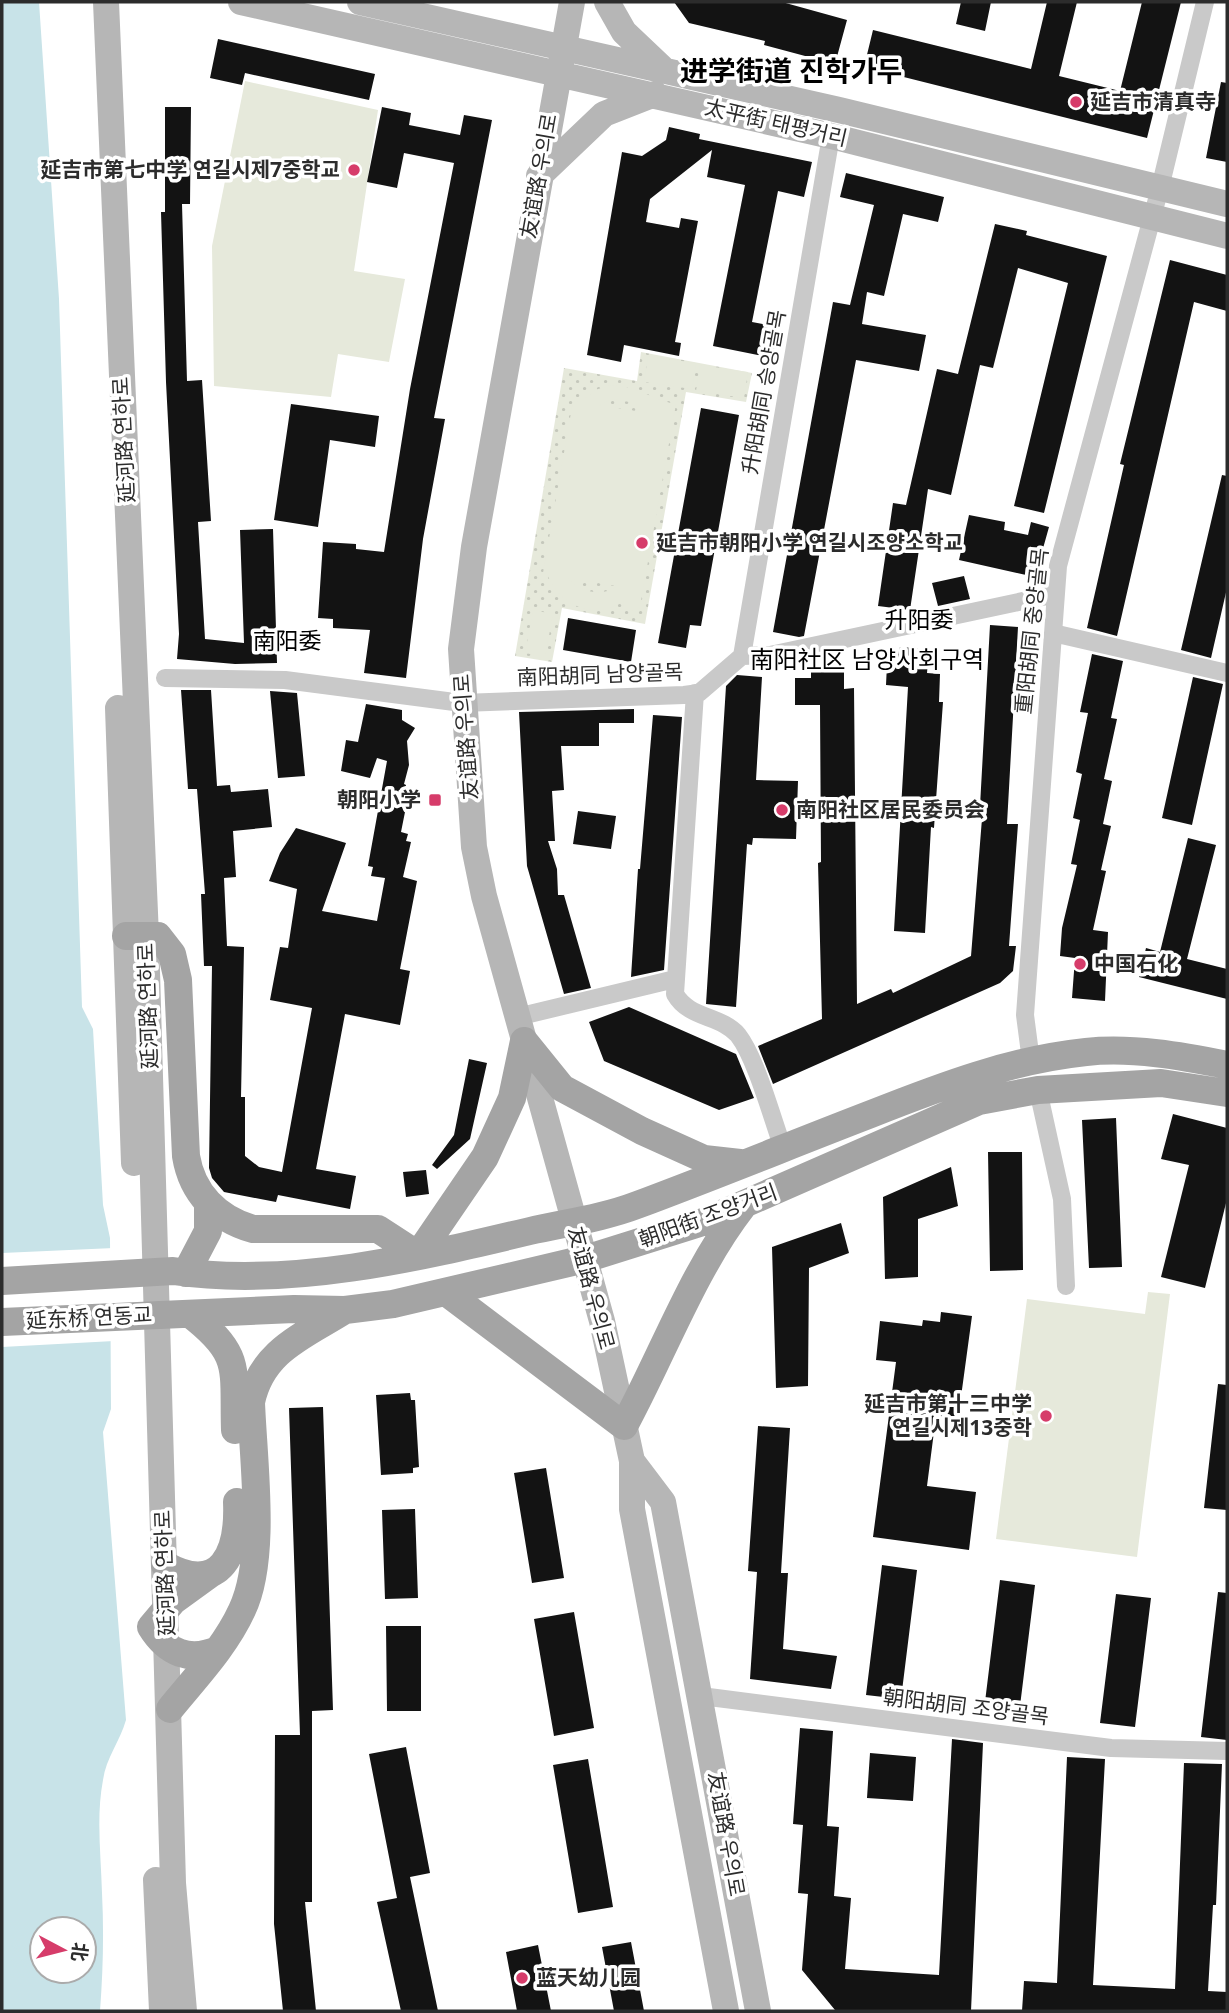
<svg xmlns="http://www.w3.org/2000/svg" width="1229" height="2013" viewBox="0 0 1229 2013" font-family="'Noto Sans','Noto Sans SC','Noto Sans KR',sans-serif">
<defs>
<pattern id="park-dots" width="8" height="8" patternUnits="userSpaceOnUse" patternTransform="scale(1.75)"><rect width="8" height="8" fill="#e6e9db"/><path d="M2 2h.1M6 6h.1" fill="none" stroke="#c5c8bc" stroke-width="1.8" stroke-linecap="round"/></pattern>
</defs>
<rect width="100%" height="100%" fill="#fff"/>
<!-- park -->
<path fill="url(#park-dots)" d="M 641,352 L 752,373 L 746,402 L 686,392 L 645,624 L 562,608 L 552,662 L 515,656 L 564,368 L 637,381 Z"/>
<!-- pitch -->
<path fill="#e6e9db" fill-rule="evenodd" d="M 245,81 L 378,110 L 354,271 L 405,279 L 389,362 L 338,354 L 331,397 L 214,386 L 212,246 Z
M 648,356 L 696,363 L 692,389 L 644,382 Z
M 700,365 L 748,372 L 744,398 L 696,391 Z
M 611,385 C 636,385 652,400 676,404 L 639,612 L 623,609 L 624,601 C 594,620 560,607 547,574 L 543,573 L 573,401 L 581,402 L 595,390 ZM 612,399 L 636,403 L 648,413 L 599,405 ZM 568,578 L 616,586 L 616,587 C 601,597 579,592 568,578 Z
M 533,610 L 553,614 L 545,657 L 525,653 Z
M 1148,1292 L 1170,1294 L 1137,1557 L 996,1539 L 1027,1299 L 1145,1314 Z"/>
<!-- water -->
<path fill="#c8e3e8" fill-rule="evenodd" d="M 2,2 L 39,2 L 59,299 L 82,1007 L 93,1029 L 103,1205 L 110,1238 L 111,1409 L 103,1432 L 126,1720 C 120,1741 106,1758 103,1780 C 96,1817 101,1855 102,1893 C 104,1933 103,1971 100,2011 L 2,2011 ZM 42,1929 L 84,1929 L 84,1971 L 42,1971 Z"/>
<!-- pier -->
<path fill="#fff" d="M 114,1248 L 114,1341 L 2,1347 L 2,1253 Z"/>
<!-- building -->
<path fill="#131313" d="M 674,2 L 782,2 L 847,20 L 835,64 L 764,45 L 765,41 L 689,23 Z
M 961,2 L 991,2 L 985,31 L 956,24 Z
M 1047,2 L 1077,2 L 1059,76 L 1120,91 L 1142,2 L 1181,2 L 1147,138 L 864,67 L 873,30 L 1031,69 Z
M 218,39 L 375,74 L 369,100 L 245,73 L 242,85 L 210,78 Z
M 1221,82 L 1227,83 L 1227,162 L 1206,158 Z
M 165,107 L 191,107 L 190,204 L 182,204 L 187,381 L 202,380 L 211,521 L 198,522 L 205,639 L 244,643 L 240,530 L 273,529 L 277,663 L 235,664 L 177,659 L 179,634 L 166,382 L 161,212 L 165,212 Z
M 382,107 L 411,113 L 409,125 L 460,135 L 464,115 L 492,120 L 434,418 L 445,419 L 423,539 L 406,678 L 364,673 L 370,630 L 333,628 L 333,619 L 318,618 L 323,542 L 356,544 L 356,549 L 384,552 L 410,389 L 454,163 L 404,153 L 397,188 L 367,182 Z
M 669,127 L 700,134 L 699,139 L 812,162 L 804,197 L 778,191 L 752,322 L 779,327 L 772,358 L 713,346 L 745,185 L 707,177 L 712,150 L 650,199 L 646,222 L 679,228 L 681,218 L 698,221 L 675,342 L 681,343 L 679,356 L 624,345 L 621,362 L 587,355 L 622,152 L 642,156 L 666,140 Z
M 846,173 L 944,197 L 938,222 L 903,214 L 884,296 L 867,292 L 862,324 L 926,335 L 919,371 L 856,360 L 804,636 L 799,637 L 773,632 L 833,302 L 850,305 L 874,205 L 840,197 Z
M 995,224 L 1027,231 L 1026,235 L 1107,256 L 1044,513 L 1014,506 L 1068,283 L 1018,268 L 993,368 L 980,365 L 951,495 L 928,489 L 910,610 L 878,606 L 893,503 L 906,505 L 937,369 L 958,374 Z
M 1170,260 L 1227,275 L 1227,311 L 1194,302 L 1117,636 L 1087,628 L 1124,465 L 1120,464 Z
M 291,404 L 379,416 L 375,447 L 330,440 L 318,527 L 274,520 Z
M 701,408 L 739,415 L 701,626 L 690,625 L 686,648 L 658,643 Z
M 1222,475 L 1227,476 L 1227,588 L 1211,658 L 1181,650 Z
M 969,515 L 1005,522 L 1004,530 L 1028,535 L 1031,522 L 1049,527 L 1035,577 L 959,560 Z
M 964,576 L 970,599 L 938,606 L 932,583 Z
M 568,618 L 636,630 L 631,662 L 563,650 Z
M 990,625 L 1018,627 L 1007,824 L 1018,824 L 1009,946 L 1016,946 L 1013,971 L 1000,983 L 773,1084 L 758,1046 L 822,1019 L 818,863 L 821,862 L 820,705 L 795,705 L 795,678 L 811,678 L 811,664 L 844,664 L 844,689 L 854,688 L 857,1004 L 891,989 L 893,993 L 971,956 L 983,806 L 980,806 Z
M 900,647 L 929,649 L 927,673 L 940,674 L 939,702 L 943,702 L 934,828 L 931,827 L 925,933 L 894,931 L 908,687 L 886,685 L 887,664 L 896,663 Z
M 1092,654 L 1123,661 L 1111,718 L 1117,719 L 1104,779 L 1112,781 L 1103,824 L 1111,826 L 1101,870 L 1106,871 L 1093,930 L 1108,932 L 1105,1001 L 1072,998 L 1075,958 L 1060,956 L 1062,928 L 1077,865 L 1071,864 L 1080,820 L 1073,818 L 1082,774 L 1076,772 L 1088,713 L 1080,712 Z
M 737,675 L 762,677 L 756,780 L 798,781 L 796,839 L 753,838 L 752,845 L 747,844 L 736,1007 L 706,1004 L 726,686 Z
M 1193,677 L 1223,684 L 1192,825 L 1162,818 Z
M 181,690 L 211,690 L 217,786 L 230,785 L 231,792 L 268,789 L 272,827 L 233,831 L 236,877 L 224,878 L 227,946 L 244,947 L 241,1097 L 245,1097 L 245,1156 L 259,1167 L 282,1172 L 312,1008 L 270,1000 L 280,947 L 288,948 L 297,889 L 269,881 L 280,853 L 296,828 L 346,843 L 322,911 L 377,921 L 385,878 L 371,876 L 373,867 L 368,866 L 387,761 L 377,758 L 370,778 L 341,771 L 346,740 L 358,742 L 366,704 L 402,710 L 402,720 L 415,728 L 407,741 L 409,765 L 404,784 L 406,785 L 405,791 L 409,792 L 401,832 L 408,834 L 406,841 L 411,842 L 403,877 L 417,881 L 400,969 L 410,971 L 400,1025 L 345,1014 L 316,1169 L 356,1176 L 350,1209 L 278,1195 L 276,1202 L 224,1192 L 212,1178 L 209,1168 L 212,966 L 204,966 L 201,894 L 205,894 L 197,789 L 188,789 Z
M 270,691 L 297,693 L 305,776 L 278,778 Z
M 634,709 L 634,723 L 599,723 L 599,746 L 561,746 L 564,790 L 552,791 L 555,841 L 548,841 L 557,869 L 558,895 L 564,895 L 591,988 L 564,994 L 527,866 L 519,712 Z
M 653,715 L 682,717 L 664,970 L 631,977 L 638,869 L 640,869 Z
M 578,811 L 616,816 L 611,849 L 573,844 Z
M 1188,838 L 1216,845 L 1187,959 L 1227,969 L 1227,999 L 1139,977 L 1146,948 L 1160,952 Z
M 629,1007 L 736,1054 L 754,1098 L 719,1110 L 604,1061 L 589,1022 Z
M 469,1059 L 487,1063 L 470,1139 L 437,1169 L 432,1165 L 454,1135 Z
M 1173,1114 L 1227,1128 L 1227,1199 L 1205,1288 L 1161,1277 L 1189,1165 L 1161,1159 Z
M 1116,1118 L 1122,1267 L 1089,1268 L 1082,1120 Z
M 988,1152 L 1022,1152 L 1023,1270 L 990,1271 Z
M 951,1167 L 958,1206 L 918,1219 L 918,1277 L 885,1279 L 883,1197 Z
M 426,1170 L 429,1194 L 406,1197 L 403,1172 Z
M 841,1223 L 849,1253 L 809,1268 L 808,1386 L 776,1388 L 772,1247 Z
M 941,1312 L 972,1316 L 958,1419 L 936,1416 L 927,1486 L 976,1492 L 969,1550 L 873,1537 L 896,1362 L 876,1360 L 880,1321 L 922,1326 L 923,1320 L 940,1322 Z
M 1218,1384 L 1227,1385 L 1227,1510 L 1204,1508 Z
M 410,1393 L 411,1400 L 415,1400 L 419,1467 L 413,1468 L 413,1473 L 381,1475 L 376,1395 Z
M 323,1407 L 333,1710 L 312,1711 L 312,1902 L 305,1902 L 316,2011 L 283,2011 L 274,1924 L 275,1735 L 300,1735 L 289,1408 Z
M 758,1426 L 790,1428 L 781,1573 L 788,1573 L 783,1649 L 837,1656 L 831,1689 L 750,1679 L 757,1572 L 748,1571 Z
M 546,1468 L 564,1578 L 532,1583 L 514,1473 Z
M 415,1509 L 418,1598 L 385,1599 L 382,1510 Z
M 882,1565 L 917,1570 L 901,1699 L 866,1695 Z
M 1000,1580 L 1035,1585 L 1019,1714 L 984,1710 Z
M 1218,1592 L 1227,1593 L 1227,1740 L 1201,1737 Z
M 1116,1594 L 1151,1598 L 1135,1727 L 1100,1723 Z
M 574,1612 L 594,1728 L 554,1736 L 534,1619 Z
M 386,1626 L 421,1626 L 421,1711 L 387,1711 Z
M 800,1728 L 833,1731 L 827,1826 L 839,1827 L 834,1896 L 851,1898 L 845,1969 L 939,1975 L 952,1739 L 983,1743 L 971,2011 L 835,2010 L 802,1970 L 808,1894 L 798,1893 L 803,1825 L 793,1824 Z
M 406,1747 L 430,1873 L 410,1877 L 438,2011 L 401,2011 L 377,1902 L 397,1898 L 369,1754 Z
M 870,1753 L 916,1757 L 913,1801 L 867,1798 Z
M 1067,1757 L 1105,1759 L 1093,1985 L 1175,1989 L 1184,1763 L 1222,1764 L 1216,1905 L 1213,1905 L 1208,1991 L 1227,1992 L 1227,2011 L 1022,2011 L 1024,1981 L 1057,1983 Z
M 588,1759 L 613,1907 L 578,1913 L 553,1765 Z
M 631,1942 L 644,2011 L 614,2011 L 602,1947 Z
M 538,1945 L 551,2011 L 517,2011 L 506,1952 Z"/>
<g fill="none" stroke-linecap="round" stroke-linejoin="round">
<!-- minor -->
<path stroke="#c9c9c9" stroke-width="18" d="M 1053,633 L 1227,673
M 742,656 L 831,136
M 165,678 L 285,680 L 462,703 L 684,695 L 699,693 L 742,656 L 770,655 L 1056,594
M 695,693 L 675,994 C 689,1019 721,1015 738,1035 C 756,1058 772,1118 783,1148
M 517,1017 L 675,979
M 1031,1061 L 1025,1015 L 1058,566 L 1160,188 L 1205,2
M 1038,1090 L 1062,1199 L 1066,1286
M 701,1696 L 1111,1748 L 1227,1751"/>
<!-- secondary -->
<path stroke="#b6b6b6" stroke-width="26" d="M 106,2 L 146,936 L 173,1883 L 184,2011
M 241,2 L 831,136 L 1227,236
M 360,2 L 839,110 L 1227,204
M 572,2 L 474,547 L 461,649 L 474,847 L 484,896 L 602,1321 L 632,1461 L 632,1509 L 726,2011
M 607,2 L 624,32 L 662,68
M 539,176 L 604,114 L 655,94
M 118,708 L 134,1163
M 632,1461 L 663,1502 L 758,2011
M 156,1880 L 162,2011"/>
<!-- primary -->
<path stroke="#a4a4a4" stroke-width="28" d="M 126,936 L 158,936 L 172,954 L 178,980 L 186,1156 C 192,1193 217,1219 253,1229 L 378,1229 L 418,1255
M 524,1041 L 562,1088 L 642,1131 L 704,1159 L 740,1163
M 418,1255 L 485,1157 L 512,1098 L 524,1041
M 186,1273 L 208,1231 L 208,1203
M 2,1281 L 173,1271 C 290,1288 417,1258 530,1231 C 565,1223 603,1218 637,1205 C 715,1176 793,1144 871,1114 C 942,1086 1010,1060 1086,1052 C 1132,1047 1182,1056 1227,1065
M 446,1292 L 624,1426 C 663,1354 693,1270 743,1206
M 190,1314 C 243,1355 233,1368 235,1430
M 2,1322 L 294,1309 L 345,1310 L 393,1304 L 585,1259 L 703,1222 L 979,1101 L 1038,1090 L 1161,1083 L 1227,1093
M 165,1565 C 222,1597 239,1551 237,1502
M 213,1572 L 173,1601 L 151,1627 C 167,1653 189,1662 218,1650
M 170,1709 C 196,1677 225,1647 242,1610 C 267,1558 253,1460 251,1402 C 262,1350 304,1336 345,1310"/>
</g>
<!-- markers -->
<g fill="#d63c6a" stroke="#fff" stroke-width="2.5">
<circle cx="1076" cy="102" r="7"/>
<circle cx="354" cy="170" r="7"/>
<circle cx="642" cy="543" r="7"/>
<rect x="428" y="793" width="14" height="14" rx="3.5"/>
<circle cx="782" cy="810" r="7"/>
<circle cx="1080" cy="964" r="7"/>
<circle cx="1046" cy="1416" r="7"/>
<circle cx="522" cy="1978" r="7"/>
</g>
<g text-anchor="middle" stroke-width="7" stroke-linejoin="round" paint-order="stroke">
<!-- poi labels -->
<g font-size="21" font-weight="bold" fill="#2c2c2c" stroke="#fff" text-anchor="start">
<text x="1090" y="109">延吉市清真寺</text>
<text x="340" y="177" text-anchor="end">延吉市第七中学 연길시제7중학교</text>
<text x="656" y="550">延吉市朝阳小学 연길시조양소학교</text>
<text x="421" y="807" text-anchor="end">朝阳小学</text>
<text x="796" y="817">南阳社区居民委员会</text>
<text x="1094" y="971">中国石化</text>
<text x="1032" y="1411" text-anchor="end">延吉市第十三中学<tspan x="1032" dy="24">연길시제13중학</tspan></text>
<text x="536" y="1985">蓝天幼儿园</text>
</g>
<!-- street labels -->
<g font-size="21" fill="#2c2c2c" stroke="#fff">
<text transform="translate(776 123) rotate(13)" y="7">太平街 태평거리</text>
<text transform="translate(539 176) rotate(-80)" y="7">友谊路 우의로</text>
<text transform="translate(764 392) rotate(-80)" y="7">升阳胡同 승양골목</text>
<text transform="translate(124 440) rotate(-93)" y="7">延河路 연하로</text>
<text transform="translate(1032 631) rotate(-84)" y="7">重阳胡同 중양골목</text>
<text transform="translate(600 675) rotate(-2)" y="7">南阳胡同 남양골목</text>
<text transform="translate(466 737) rotate(-94)" y="7">友谊路 우의로</text>
<text transform="translate(148 1006) rotate(-92)" y="7">延河路 연하로</text>
<text transform="translate(708 1216) rotate(-20)" y="7">朝阳街 조양거리</text>
<text transform="translate(591 1288) rotate(75)" y="7">友谊路 우의로</text>
<text transform="translate(89 1318) rotate(-3)" y="7">延东桥 연동교</text>
<text transform="translate(165 1573) rotate(-92)" y="7">延河路 연하로</text>
<text transform="translate(966 1707) rotate(7)" y="7">朝阳胡同 조양골목</text>
<text transform="translate(726 1834) rotate(80)" y="7">友谊路 우의로</text>
</g>
<!-- neighbourhood labels -->
<g font-size="23" fill="#000" stroke="#fff">
<text x="919" y="628">升阳委</text>
<text x="287" y="649">南阳委</text>
</g>
<!-- quarter labels -->
<g font-size="24" fill="#000" stroke="#fff">
<text x="867" y="668">南阳社区 남양사회구역</text>
</g>
<!-- district labels -->
<g font-size="28" font-weight="bold" fill="#000" stroke="#fff">
<text x="791" y="81">进学街道 진학가두</text>
</g>
</g>
<!-- border -->
<rect width="1229" height="2013" fill="none" stroke="#2c2c2c" stroke-width="7"/>
<!-- north arrow -->
<g transform="translate(63 1950) rotate(97)"><circle r="33" fill="#ffffff" stroke="#ababab" stroke-width="2"/>
<path d="M0-5L12 26L0 18L-12 26Z" fill="#d63c6a"/>
<text y="-10" font-size="19" font-weight="bold" text-anchor="middle" fill="#2c2c2c">北</text>
</g>
</svg>
